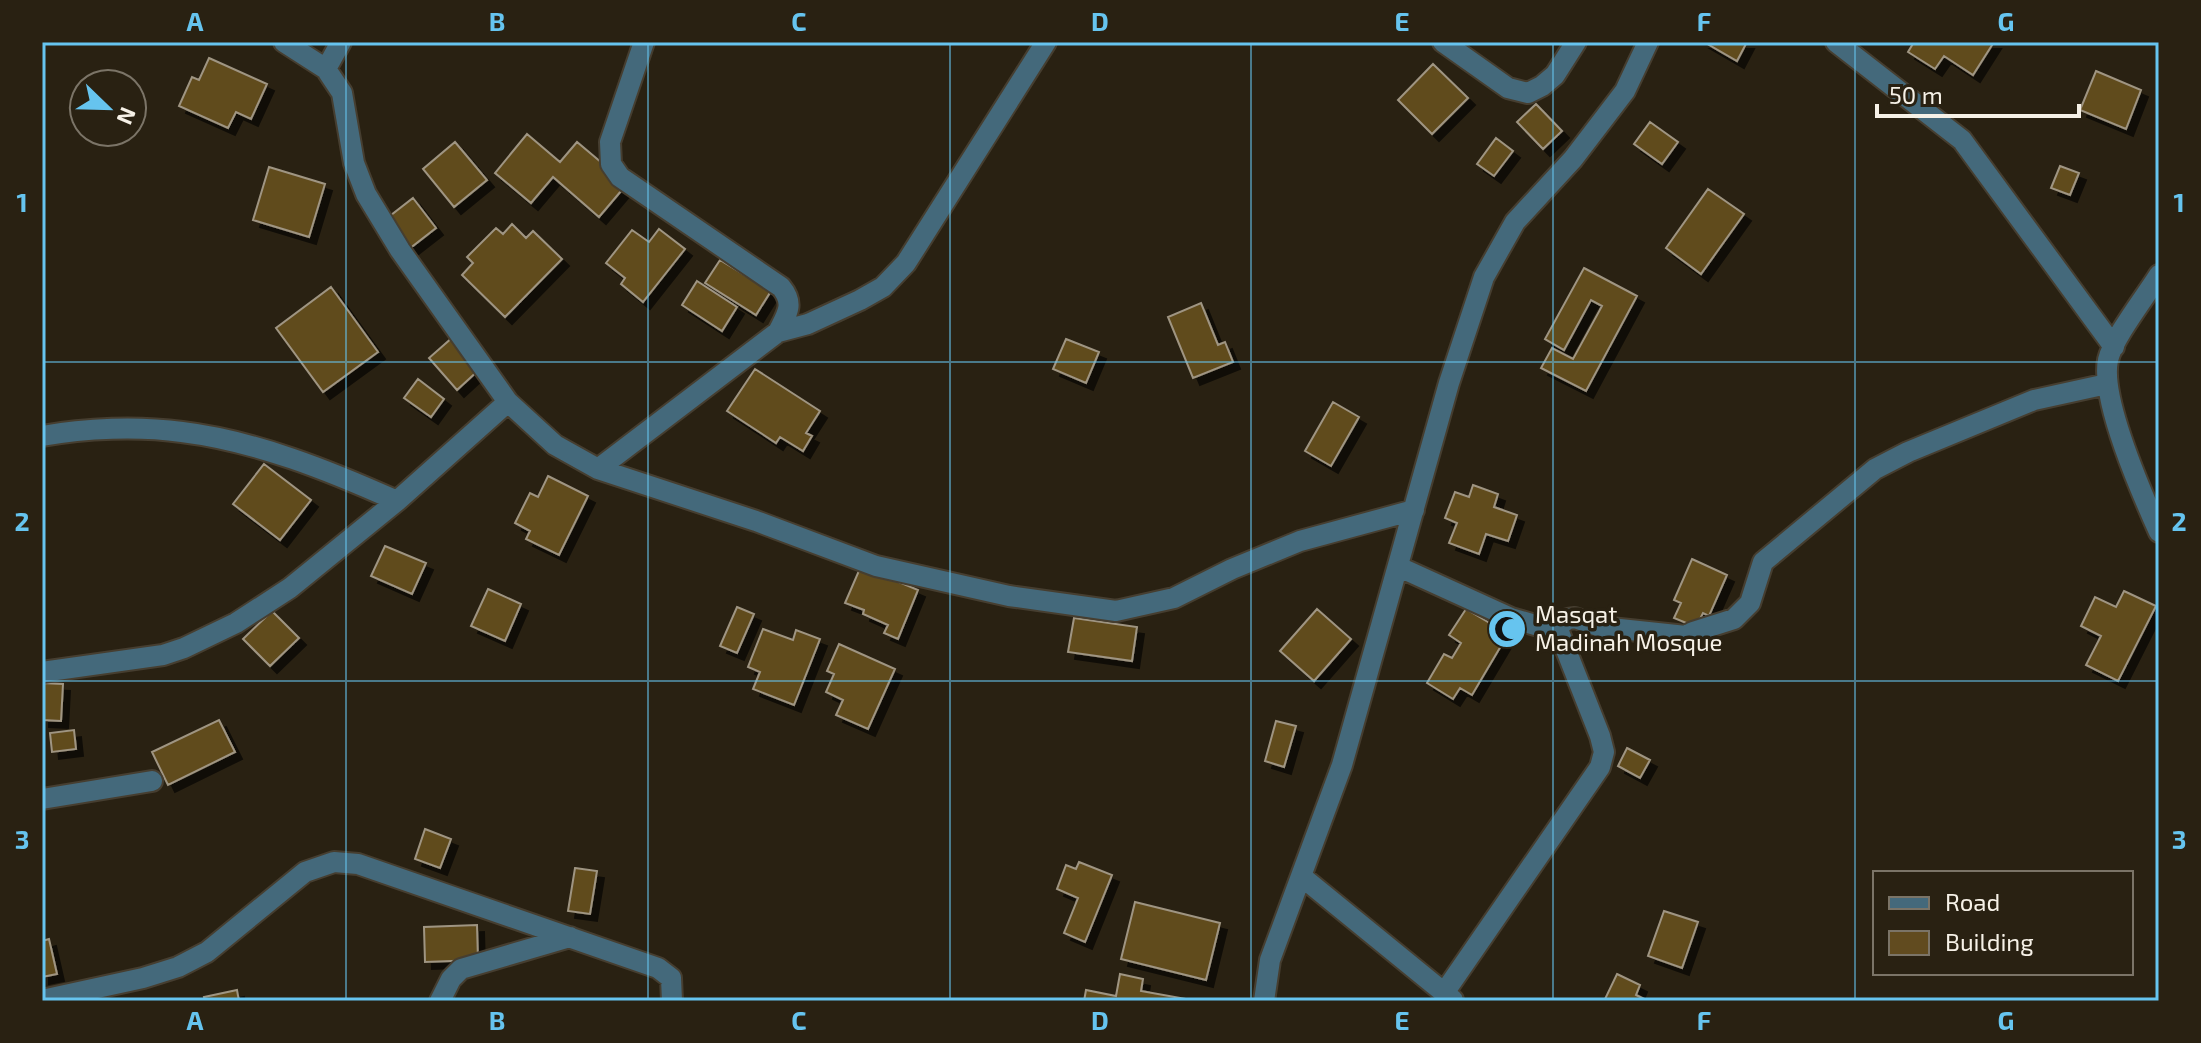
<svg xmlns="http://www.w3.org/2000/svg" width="2201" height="1043" viewBox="0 0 2201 1043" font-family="'Exo 2',sans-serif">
<defs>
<filter id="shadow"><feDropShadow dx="7" dy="7" stdDeviation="0" flood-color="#0009"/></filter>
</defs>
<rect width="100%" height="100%" fill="#292112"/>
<!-- building -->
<path fill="#614b1f" stroke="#9f9582" stroke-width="2" filter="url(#shadow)" d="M 1704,42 L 1747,42 L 1737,61 Z
M 1914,42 L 1994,42 L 1973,75 L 1944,56 L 1935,69 L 1908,52 Z
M 209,58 L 267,84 L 251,119 L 236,112 L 228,128 L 179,106 L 192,77 L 199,80 Z
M 1433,64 L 1468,98 L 1432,134 L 1398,100 Z
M 2096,71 L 2141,90 L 2126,129 L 2080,110 Z
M 1536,104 L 1562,131 L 1543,149 L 1517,122 Z
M 1650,122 L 1678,142 L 1662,164 L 1634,144 Z
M 527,134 L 560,162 L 577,142 L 627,184 L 599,217 L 553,177 L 531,203 L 495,173 Z
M 1496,138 L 1513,151 L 1494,176 L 1477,164 Z
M 455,142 L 487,180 L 454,207 L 423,169 Z
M 2060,166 L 2079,173 L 2070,195 L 2051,188 Z
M 269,167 L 325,184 L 309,237 L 253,220 Z
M 1708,189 L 1744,214 L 1701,274 L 1666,248 Z
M 413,198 L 436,228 L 409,249 L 386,219 Z
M 512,224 L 526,238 L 533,231 L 562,259 L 505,317 L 462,275 L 473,263 L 467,257 L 496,228 L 503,234 Z
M 659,229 L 685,249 L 643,302 L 621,284 L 625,278 L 606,263 L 632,230 L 649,242 Z
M 720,260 L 771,291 L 756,315 L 705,283 Z
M 1584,268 L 1637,296 L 1586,391 L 1541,368 L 1552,348 L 1573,359 L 1602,306 L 1591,300 L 1564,350 L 1545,339 Z
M 697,281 L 737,307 L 722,331 L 682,305 Z
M 331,287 L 378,352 L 323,392 L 276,328 Z
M 1201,303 L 1218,345 L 1225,342 L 1233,362 L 1193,378 L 1168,317 Z
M 453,337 L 481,368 L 457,390 L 429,358 Z
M 1066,339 L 1099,352 L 1086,383 L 1053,369 Z
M 755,369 L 820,411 L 806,433 L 812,436 L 803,451 L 780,437 L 776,443 L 727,411 Z
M 418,379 L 444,399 L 431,417 L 404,398 Z
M 1333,402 L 1359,417 L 1331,466 L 1305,451 Z
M 264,464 L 311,500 L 280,540 L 233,504 Z
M 548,476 L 588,496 L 559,555 L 526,539 L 530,531 L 515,523 L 530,493 L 538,497 Z
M 1473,485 L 1498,494 L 1494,507 L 1517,515 L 1508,541 L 1486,534 L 1479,554 L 1449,543 L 1457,523 L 1445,518 L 1455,492 L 1469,497 Z
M 385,546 L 426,563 L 412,594 L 371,576 Z
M 1692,559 L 1727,575 L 1709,616 L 1703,613 L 1696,627 L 1674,618 L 1681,603 L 1674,600 Z
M 861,566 L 918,590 L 898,639 L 884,633 L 888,625 L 863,614 L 864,610 L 845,603 Z
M 488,589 L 521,604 L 505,641 L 471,626 Z
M 2124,591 L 2156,606 L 2118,681 L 2086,665 L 2101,636 L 2081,626 L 2095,597 L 2116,607 Z
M 737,607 L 754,614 L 737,653 L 720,646 Z
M 1317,609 L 1351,639 L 1314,681 L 1280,651 Z
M 1466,609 L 1508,634 L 1472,695 L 1460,688 L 1453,699 L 1427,683 L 1444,654 L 1452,658 L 1461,643 L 1449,635 Z
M 272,611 L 299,638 L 270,666 L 243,639 Z
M 1074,618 L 1137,627 L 1132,661 L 1068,652 Z
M 763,629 L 793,640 L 796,630 L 820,639 L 794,705 L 753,689 L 760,672 L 748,667 Z
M 839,644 L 895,669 L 868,729 L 836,715 L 843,700 L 826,692 L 834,674 L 827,671 Z
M 42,683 L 63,684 L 61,721 L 42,720 Z
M 219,720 L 235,752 L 168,785 L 152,752 Z
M 1276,721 L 1296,726 L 1284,767 L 1265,761 Z
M 74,730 L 76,749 L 52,752 L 50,733 Z
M 1627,748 L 1650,760 L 1640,778 L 1618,766 Z
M 425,829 L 451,839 L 440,868 L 415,859 Z
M 1079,862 L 1112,875 L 1085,942 L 1064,933 L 1078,898 L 1057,889 L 1066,865 L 1076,869 Z
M 575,868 L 597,871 L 590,914 L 568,911 Z
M 1135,902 L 1220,923 L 1206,980 L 1121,959 Z
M 1664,911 L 1698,922 L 1682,968 L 1648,956 Z
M 477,925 L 478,960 L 425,962 L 424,927 Z
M 49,939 L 57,974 L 42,977 L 42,941 Z
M 1120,974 L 1143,979 L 1141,991 L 1197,1001 L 1084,1001 L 1086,990 L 1116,996 Z
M 1617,974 L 1640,985 L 1636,995 L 1648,1001 L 1605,999 Z
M 237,990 L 239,1001 L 205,1001 L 204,997 Z"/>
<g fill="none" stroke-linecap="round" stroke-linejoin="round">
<!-- street casing -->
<g stroke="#463e30" stroke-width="24">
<path id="street" d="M 284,42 L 326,69 L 342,93 L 354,163 L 366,194 L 400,250 L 508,402 L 555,445 L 598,469 L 756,521 L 876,566 L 1009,596 L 1116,611 L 1174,598 L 1232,569 L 1300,541 L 1414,510
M 1443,42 L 1508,88 L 1528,93 L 1542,86 L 1555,75 L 1576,42
M 1836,42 L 1962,140 L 2114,347
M 326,69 L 341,42
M 2159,275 C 2146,296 2113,338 2108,360 C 2100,399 2142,494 2159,532
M 778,332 L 808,324 L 860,300 L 883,287 L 906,263 L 1046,42
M 42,436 C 86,428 138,426 182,432 C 256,441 330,471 397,501
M 598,469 L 778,332 C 787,314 795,304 781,287 L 620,177 L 611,164 L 610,142 L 644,42
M 1399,567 L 1511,618 L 1542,627 L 1557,627 L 1568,619 L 1575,618 L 1601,627 L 1686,636 L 1693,632 L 1734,619 L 1750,603 L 1763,562 L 1875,469 L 1908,452 L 2034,400 L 2107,384
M 42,672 L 163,655 L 184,648 L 236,623 L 290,588 L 397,501 L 508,402
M 42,799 L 152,781
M 1301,876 L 1453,1000
M 1444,993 L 1600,767 L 1604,752 L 1600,736 L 1557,627
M 42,1000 L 143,978 L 178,967 L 207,952 L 305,872 L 334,862 L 358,864 L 658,968 L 671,978 L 672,1001
M 440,1001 L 451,979 L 461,969 L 570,937
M 1264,1001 L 1270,960 L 1342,765 L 1449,383 L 1484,277 L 1515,222 L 1573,159 L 1625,91 L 1648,42"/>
</g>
<!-- street -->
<use href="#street" stroke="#44697b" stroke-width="20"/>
</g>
<!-- grid -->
<path fill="none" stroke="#66c4ef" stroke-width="2" stroke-opacity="0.55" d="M 346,42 L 346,1001M 648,42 L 648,1001M 950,42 L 950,1001M 1251,42 L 1251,1001M 1553,42 L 1553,1001M 1855,42 L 1855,1001M 42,362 L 2159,362M 42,681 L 2159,681"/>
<!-- icons -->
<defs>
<g id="mosque-disc" transform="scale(2)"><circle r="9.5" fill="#66c4ef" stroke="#292112"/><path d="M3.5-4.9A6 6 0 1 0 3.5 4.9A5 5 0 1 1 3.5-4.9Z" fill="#111"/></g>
</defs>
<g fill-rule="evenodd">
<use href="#mosque-disc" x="1507" y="629"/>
</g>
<g text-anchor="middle" stroke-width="7" stroke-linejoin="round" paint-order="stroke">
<!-- poi labels -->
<g font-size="24" fill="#f6f1e7" stroke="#292112" text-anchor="start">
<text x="1535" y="623">Masqat<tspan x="1535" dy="28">Madinah Mosque</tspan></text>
</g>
</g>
<!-- border -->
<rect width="2201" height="1043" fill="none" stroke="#292112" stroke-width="88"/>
<!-- legend -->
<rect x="1873" y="871" width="260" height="104" fill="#292112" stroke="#7b7467" stroke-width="2"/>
<rect x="1889" y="897" width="40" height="12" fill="#44697b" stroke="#7b7467" stroke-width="2"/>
<text x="1945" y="911" font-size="24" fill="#f6f1e7">Road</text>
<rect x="1889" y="931" width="40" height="24" fill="#614b1f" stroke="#7b7467" stroke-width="2"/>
<text x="1945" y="951" font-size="24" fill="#f6f1e7">Building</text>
<!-- north arrow -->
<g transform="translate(108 108) rotate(113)"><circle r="38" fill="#292112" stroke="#7b7467" stroke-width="2"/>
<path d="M0-6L14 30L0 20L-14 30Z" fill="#66c4ef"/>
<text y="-12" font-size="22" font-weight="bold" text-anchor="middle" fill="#f6f1e7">N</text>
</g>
<!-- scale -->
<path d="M1877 104v12h202v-12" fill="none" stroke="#f6f1e7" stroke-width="4"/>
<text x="1889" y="104" font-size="24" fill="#f6f1e7" stroke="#292112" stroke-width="6" paint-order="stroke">50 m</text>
<rect x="44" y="44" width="2113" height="955" fill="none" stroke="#66c4ef" stroke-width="3"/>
<g font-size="26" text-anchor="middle" font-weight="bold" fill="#66c4ef">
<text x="195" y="31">A</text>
<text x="497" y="31">B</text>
<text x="799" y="31">C</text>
<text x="1100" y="31">D</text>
<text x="1402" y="31">E</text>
<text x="1704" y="31">F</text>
<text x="2006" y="31">G</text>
<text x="22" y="212">1</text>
<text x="2179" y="212">1</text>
<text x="22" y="531">2</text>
<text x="2179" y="531">2</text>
<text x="22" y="849">3</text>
<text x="2179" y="849">3</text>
<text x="195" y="1030">A</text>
<text x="497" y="1030">B</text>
<text x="799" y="1030">C</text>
<text x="1100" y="1030">D</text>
<text x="1402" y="1030">E</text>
<text x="1704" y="1030">F</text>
<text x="2006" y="1030">G</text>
</g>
</svg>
